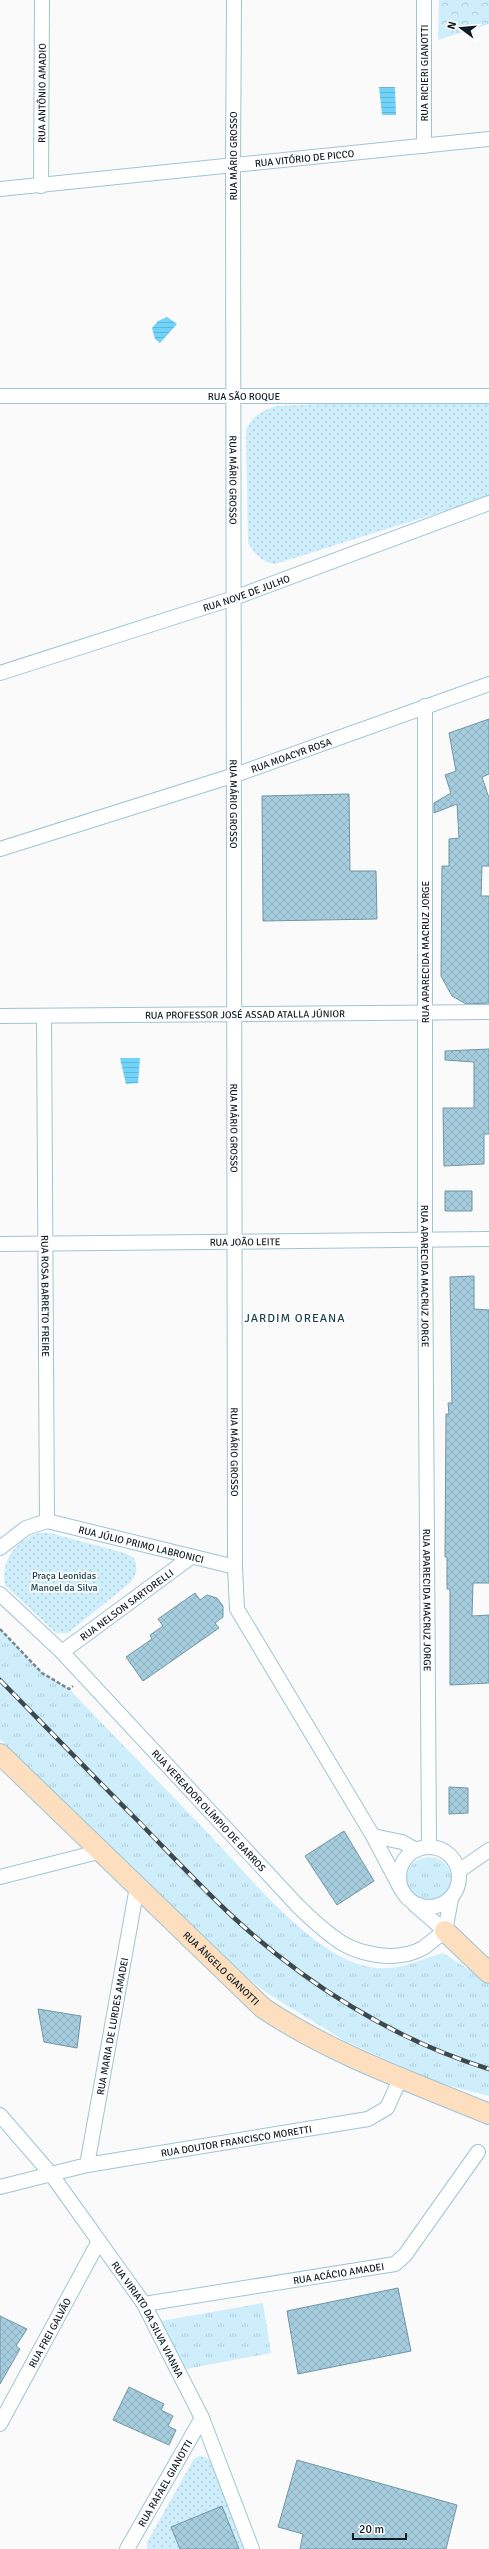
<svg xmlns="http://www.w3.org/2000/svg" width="489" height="2549" viewBox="0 0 489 2549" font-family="Signika,sans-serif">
<defs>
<pattern id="grass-tufts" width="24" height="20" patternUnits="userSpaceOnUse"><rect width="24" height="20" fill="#ceeefc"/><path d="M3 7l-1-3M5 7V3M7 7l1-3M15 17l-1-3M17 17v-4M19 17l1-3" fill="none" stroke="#b0ccd8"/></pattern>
<pattern id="forest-crowns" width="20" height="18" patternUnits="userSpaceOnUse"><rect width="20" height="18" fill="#ceeefc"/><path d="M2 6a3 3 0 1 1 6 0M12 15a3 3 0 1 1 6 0" fill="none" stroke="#b0ccd8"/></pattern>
<pattern id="park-dots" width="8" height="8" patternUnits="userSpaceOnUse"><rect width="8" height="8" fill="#ceeefc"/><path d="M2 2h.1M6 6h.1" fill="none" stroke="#b0ccd8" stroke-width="1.8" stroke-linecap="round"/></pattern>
<pattern id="water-rules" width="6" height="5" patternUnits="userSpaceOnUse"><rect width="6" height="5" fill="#71d3fa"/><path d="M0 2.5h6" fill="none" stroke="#61b5d6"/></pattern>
<pattern id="building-cross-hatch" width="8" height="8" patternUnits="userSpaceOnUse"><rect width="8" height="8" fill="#a6cddd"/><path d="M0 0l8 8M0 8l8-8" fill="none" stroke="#8eafbd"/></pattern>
</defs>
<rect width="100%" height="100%" fill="#fafafa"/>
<!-- grass -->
<path fill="url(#grass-tufts)" d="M 0,1629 L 42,1673 L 69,1689 C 114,1736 160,1783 205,1830 C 246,1872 312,1957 370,1967 C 396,1972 419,1960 443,1953 L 489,1982 L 489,2096 L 439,2083 L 345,2041 L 270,1995 L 243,1975 L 209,1944 L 0,1739 Z
M406 1880a23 23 0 1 1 46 0a23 23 0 1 1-46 0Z
M 263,2303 L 271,2353 L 186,2369 L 161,2321 Z"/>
<!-- forest -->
<path fill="url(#forest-crowns)" d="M 439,0 L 489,0 L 489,24 L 438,40 Z"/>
<!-- park -->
<path fill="url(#park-dots)" d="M 437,399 L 489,401 L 489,497 L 275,564 C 261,561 256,555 248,543 L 246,432 C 249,417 262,411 276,406 Z
M 39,1533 L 50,1533 L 125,1553 L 134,1558 C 138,1569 137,1574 130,1583 L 68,1633 L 56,1633 L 5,1585 C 0,1560 18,1539 39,1533 Z
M 199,2456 L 205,2457 L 211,2461 L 243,2549 L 147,2549 L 147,2542 L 194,2459 Z"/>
<!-- water -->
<path fill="url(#water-rules)" d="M 379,87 L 395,87 L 396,115 L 382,115 Z
M 167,317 L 177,324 L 160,343 L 155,339 L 152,328 L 158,321 Z
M 120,1058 L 140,1058 L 138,1083 L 126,1084 Z"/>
<!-- building -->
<path fill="url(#building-cross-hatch)" stroke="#7196a6" d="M 489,719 L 489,774 L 482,777 L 489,798 L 489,866 L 482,866 L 481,896 L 489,896 L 489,1003 L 466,1004 L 452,996 L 441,976 L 442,866 L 449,866 L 449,839 L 459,838 L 457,804 L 434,813 L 434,803 L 451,793 L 445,775 L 456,771 L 449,733 Z
M 349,794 L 350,871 L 376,871 L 377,919 L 263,921 L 262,796 Z
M 489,1049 L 489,1134 L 484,1134 L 484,1164 L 444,1166 L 443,1108 L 474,1108 L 474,1062 L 445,1060 L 445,1051 Z
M 445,1191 L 472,1191 L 472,1211 L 445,1211 Z
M 474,1276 L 474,1309 L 489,1310 L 489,1583 L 473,1583 L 472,1616 L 489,1615 L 489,1683 L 450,1685 L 450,1589 L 447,1589 L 447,1557 L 445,1557 L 446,1414 L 449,1414 L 448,1403 L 452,1403 L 450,1277 Z
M 195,1593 L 200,1600 L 207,1595 L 217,1598 L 223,1606 L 223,1617 L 215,1623 L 219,1628 L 143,1681 L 126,1657 L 152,1639 L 150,1635 L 163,1626 L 158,1619 Z
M 449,1787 L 468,1788 L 468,1813 L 449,1814 Z
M 344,1831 L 374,1881 L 337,1905 L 305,1856 Z
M 38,2009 L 81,2016 L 77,2048 L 44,2042 Z
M 398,2288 L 411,2351 L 298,2374 L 287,2311 Z
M 0,2316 L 27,2329 L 16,2346 L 20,2349 L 0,2384 Z
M 129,2387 L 164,2404 L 161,2410 L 173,2416 L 168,2426 L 176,2430 L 169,2445 L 113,2420 Z
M 297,2460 L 457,2505 L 446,2549 L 300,2549 L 303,2534 L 278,2527 Z
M 222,2506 L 239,2549 L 180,2549 L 171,2527 Z"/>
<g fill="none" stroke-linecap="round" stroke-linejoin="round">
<!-- street casing -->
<g stroke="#9ec5d5" stroke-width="16">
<g id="street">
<path id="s1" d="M 234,0 L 233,166 L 235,1567 L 237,1609 L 373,1836 L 401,1889"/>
<path d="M 424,146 L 424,0"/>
<path id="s2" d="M 41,186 L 42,0"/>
<path id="s3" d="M 0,189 L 489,139"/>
<path id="s4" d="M 0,396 L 489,396"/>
<path id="s5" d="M 0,673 L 234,598 L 489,503"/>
<path id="s6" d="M 425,706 L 425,1240 L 429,1847"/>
<path id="s7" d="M 0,849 L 235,775 L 489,684"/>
<path id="s8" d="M 0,1016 L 489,1012"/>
<path id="s9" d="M 44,1016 L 47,1521"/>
<path id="s10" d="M 0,1244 L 489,1239"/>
<path id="s11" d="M 0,1548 L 26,1528 L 47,1521 L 235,1567"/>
<path id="s12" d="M 0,1594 L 62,1652 L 297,1905 C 308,1916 320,1927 332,1936 C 355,1955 396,1963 423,1948 C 430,1943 438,1936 445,1931"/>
<path id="s13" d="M 62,1652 L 191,1557"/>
<path d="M 373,1836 L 402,1842 L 416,1850"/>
<circle cx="429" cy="1877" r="30"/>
<path d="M 459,1871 L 489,1850"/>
<path d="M 0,1877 L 102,1851"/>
<path d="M 415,1905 L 445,1931"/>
<path d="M 445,1931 L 451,1899"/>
<path id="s14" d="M 0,2115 L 51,2174 L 144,2304 L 202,2418 L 252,2549"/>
<path id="s15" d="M 87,2165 L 137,1887"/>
<path id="s16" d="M 0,2187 L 87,2165 L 368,2119 L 387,2108 L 400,2079"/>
<path id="s17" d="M 144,2304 L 395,2264 L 405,2255 L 478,2152"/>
<path id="s18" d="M 0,2424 L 99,2241"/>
<path id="s19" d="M 127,2549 L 202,2418"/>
</g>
</g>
<!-- secondary casing -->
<g stroke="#9ec5d5" stroke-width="22">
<g id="secondary">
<path id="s20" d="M 0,1754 L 263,2008 C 333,2055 412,2082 489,2114"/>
<path d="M 445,1931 L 489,1973"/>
</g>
</g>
<!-- path -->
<path stroke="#7f868a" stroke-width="2.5" stroke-dasharray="4 2" stroke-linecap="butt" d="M 0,1629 L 42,1673 L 69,1689 L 73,1686"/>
<!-- street -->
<use href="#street" stroke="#fff" stroke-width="14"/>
<!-- secondary -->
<use href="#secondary" stroke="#fddfc0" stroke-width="20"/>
<!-- rail casing -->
<g stroke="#3e494e" stroke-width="4.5">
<path id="rail" d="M 0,1680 C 47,1728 93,1776 140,1823 C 170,1854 200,1886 232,1916 C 304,1983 394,2040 489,2069"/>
</g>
<!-- rail -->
<use href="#rail" stroke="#fff" stroke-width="3" stroke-dasharray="9" stroke-linecap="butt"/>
</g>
<g text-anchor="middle" stroke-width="3.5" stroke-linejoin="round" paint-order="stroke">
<!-- street labels -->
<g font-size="10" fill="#0e1c23" stroke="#fff">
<text transform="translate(424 73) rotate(-90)" y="4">RUA RICIERI GIANOTTI</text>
<text dy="4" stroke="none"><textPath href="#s2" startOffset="93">RUA ANTÔNIO AMADIO</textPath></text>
<text transform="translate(233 156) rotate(-90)" y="4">RUA MÁRIO GROSSO</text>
<text dy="4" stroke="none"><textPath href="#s3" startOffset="306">RUA VITÓRIO DE PICCO</textPath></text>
<text dy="4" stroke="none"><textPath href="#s4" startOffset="244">RUA SÃO ROQUE</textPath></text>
<text dy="4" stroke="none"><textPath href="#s1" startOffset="480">RUA MÁRIO GROSSO</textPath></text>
<text dy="4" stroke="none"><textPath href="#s5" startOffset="259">RUA NOVE DE JULHO</textPath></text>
<text dy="4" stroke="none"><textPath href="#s7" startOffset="306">RUA MOACYR ROSA</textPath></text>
<text dy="4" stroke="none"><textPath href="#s1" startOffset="804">RUA MÁRIO GROSSO</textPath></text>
<text transform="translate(425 952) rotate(-90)" y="4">RUA APARECIDA MACRUZ JORGE</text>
<text dy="4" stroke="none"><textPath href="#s8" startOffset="245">RUA PROFESSOR JOSÉ ASSAD ATALLA JÚNIOR</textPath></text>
<text dy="4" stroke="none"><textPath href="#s1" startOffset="1128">RUA MÁRIO GROSSO</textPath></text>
<text dy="4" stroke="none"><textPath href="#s10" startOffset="245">RUA JOÃO LEITE</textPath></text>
<text dy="4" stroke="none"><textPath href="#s6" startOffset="570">RUA APARECIDA MACRUZ JORGE</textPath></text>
<text dy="4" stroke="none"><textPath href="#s9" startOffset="280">RUA ROSA BARRETO FREIRE</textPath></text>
<text dy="4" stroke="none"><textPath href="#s1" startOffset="1452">RUA MÁRIO GROSSO</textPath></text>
<text dy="4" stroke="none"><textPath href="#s11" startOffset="152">RUA JÚLIO PRIMO LABRONICI</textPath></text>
<text dy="4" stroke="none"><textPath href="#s6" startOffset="894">RUA APARECIDA MACRUZ JORGE</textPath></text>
<text dy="4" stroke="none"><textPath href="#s13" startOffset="80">RUA NELSON SARTORELLI</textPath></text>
<text dy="4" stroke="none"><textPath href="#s12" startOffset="301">RUA VEREADOR OLÍMPIO DE BARROS</textPath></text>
<text dy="4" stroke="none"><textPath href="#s20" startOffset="308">RUA ÂNGELO GIANOTTI</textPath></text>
<text dy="4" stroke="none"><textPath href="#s15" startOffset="141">RUA MARIA DE LURDES AMADEI</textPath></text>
<text dy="4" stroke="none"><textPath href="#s16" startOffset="241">RUA DOUTOR FRANCISCO MORETTI</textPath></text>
<text dy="4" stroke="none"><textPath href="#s17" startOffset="197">RUA ACÁCIO AMADEI</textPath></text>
<text dy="4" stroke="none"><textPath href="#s14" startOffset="253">RUA VIRIATO DA SILVA VIANNA</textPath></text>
<text dy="4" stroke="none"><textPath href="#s18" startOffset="104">RUA FREI GALVÃO</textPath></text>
<text dy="4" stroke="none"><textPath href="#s19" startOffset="76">RUA RAFAEL GIANOTTI</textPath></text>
</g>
<!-- park labels -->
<g font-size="10" fill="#123e4e" stroke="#fff">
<text x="64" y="1579">Praça Leonidas<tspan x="64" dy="12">Manoel da Silva</tspan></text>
</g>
<!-- quarter labels -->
<g font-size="12" letter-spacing="1" fill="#1b3e4c" stroke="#fff">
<text x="295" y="1322">JARDIM OREANA</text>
</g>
</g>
<!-- north arrow -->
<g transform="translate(461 28) rotate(286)" stroke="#ffffff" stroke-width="3" paint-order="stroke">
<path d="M0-3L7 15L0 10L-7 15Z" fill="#0e1c23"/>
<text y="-6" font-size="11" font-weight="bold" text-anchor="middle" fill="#0e1c23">N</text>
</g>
<!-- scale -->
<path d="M353 2533v6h53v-6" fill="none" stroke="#0e1c23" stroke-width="2"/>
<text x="359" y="2533" font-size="12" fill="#0e1c23" stroke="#ffffff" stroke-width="3" paint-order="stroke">20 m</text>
</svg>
